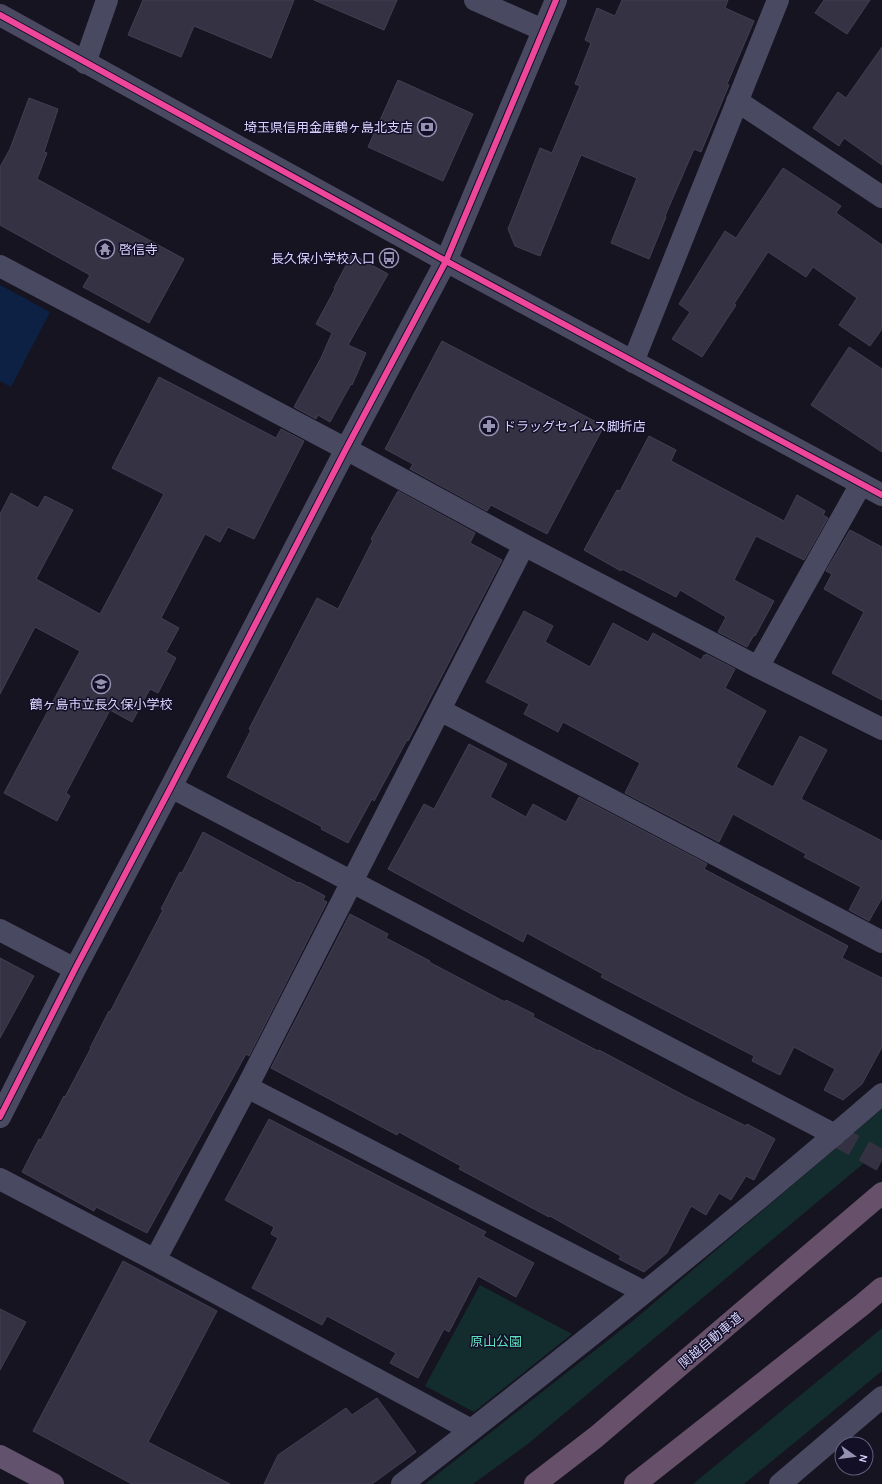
<svg xmlns="http://www.w3.org/2000/svg" width="882" height="1484" viewBox="0 0 882 1484" font-family="Karla,'Noto Sans JP',sans-serif">
<rect width="100%" height="100%" fill="#161421"/>
<!-- green -->
<path fill="#132c2d" d="M 882,1109 L 882,1148 L 529,1443 L 473,1484 L 425,1484 L 635,1319 Z
M 480,1285 L 572,1334 L 474,1412 L 425,1386 Z
M 882,1328 L 882,1371 L 744,1484 L 693,1484 Z"/>
<!-- water -->
<path fill="#0d2144" d="M 0,285 L 50,312 L 11,387 L 0,381 Z"/>
<!-- building -->
<path fill="#343243" stroke="#433f54" d="M 143,0 L 294,0 L 271,58 L 194,26 L 181,57 L 128,35 Z
M 314,0 L 397,0 L 384,30 Z
M 622,0 L 728,0 L 725,8 L 754,21 L 727,84 L 729,85 L 701,152 L 694,149 L 665,216 L 666,217 L 649,259 L 611,243 L 637,178 L 581,155 L 540,256 L 515,246 L 508,229 L 540,148 L 552,153 L 580,86 L 575,84 L 591,43 L 585,40 L 597,8 L 615,16 Z
M 824,0 L 870,0 L 847,34 L 815,13 Z
M 882,47 L 882,165 L 844,138 L 839,146 L 813,128 L 838,92 L 846,98 Z
M 398,80 L 473,114 L 443,181 L 368,147 Z
M 29,98 L 58,109 L 44,152 L 47,153 L 37,179 L 184,259 L 149,323 L 83,287 L 90,275 L 0,225 L 0,167 L 10,149 Z
M 783,168 L 841,206 L 836,213 L 882,245 L 882,329 L 870,346 L 839,325 L 857,298 L 813,267 L 806,277 L 768,252 L 734,304 L 736,305 L 702,357 L 672,339 L 690,312 L 679,304 L 725,231 L 736,238 Z
M 352,254 L 388,274 L 348,345 L 366,353 L 352,385 L 351,384 L 330,422 L 318,415 L 316,419 L 294,407 L 321,358 L 332,333 L 316,324 L 335,289 L 334,288 Z
M 442,341 L 604,426 L 547,534 L 491,505 L 487,511 L 410,469 L 413,464 L 385,449 Z
M 849,347 L 882,369 L 882,452 L 811,405 Z
M 159,377 L 276,438 L 281,429 L 304,441 L 254,539 L 228,527 L 220,542 L 205,534 L 161,618 L 179,628 L 166,652 L 176,658 L 158,693 L 150,689 L 132,722 L 110,710 L 66,793 L 70,796 L 57,821 L 4,793 L 80,651 L 35,627 L 0,694 L 0,514 L 11,493 L 38,508 L 45,496 L 73,510 L 36,579 L 100,614 L 164,494 L 112,468 Z
M 649,436 L 676,450 L 671,461 L 784,521 L 797,495 L 825,511 L 823,515 L 828,518 L 804,560 L 756,536 L 734,580 L 774,601 L 755,636 L 754,635 L 747,647 L 718,632 L 726,617 L 680,590 L 676,597 L 622,569 L 621,571 L 584,550 L 617,490 L 620,491 Z
M 398,491 L 475,533 L 470,543 L 502,560 L 408,741 L 407,740 L 374,801 L 372,799 L 348,843 L 321,829 L 322,827 L 227,777 L 251,730 L 249,729 L 317,598 L 338,609 L 373,540 L 371,539 Z
M 850,530 L 882,547 L 882,700 L 832,673 L 864,612 L 824,589 L 832,574 L 826,571 Z
M 524,611 L 553,626 L 545,642 L 590,667 L 613,623 L 648,642 L 653,633 L 701,660 L 704,655 L 705,656 L 706,654 L 735,669 L 725,688 L 766,711 L 736,767 L 773,787 L 800,736 L 827,750 L 801,799 L 882,841 L 882,898 L 869,921 L 849,910 L 861,887 L 804,857 L 806,854 L 733,814 L 719,842 L 625,793 L 640,763 L 563,722 L 558,732 L 524,714 L 529,704 L 486,682 Z
M 469,744 L 507,764 L 490,797 L 526,817 L 533,804 L 566,822 L 579,797 L 707,864 L 704,869 L 848,946 L 842,958 L 882,978 L 882,1047 L 862,1084 L 843,1100 L 824,1090 L 835,1069 L 794,1047 L 780,1075 L 752,1061 L 754,1056 L 601,977 L 603,974 L 527,933 L 523,942 L 388,869 L 424,804 L 434,809 Z
M 203,832 L 298,883 L 299,882 L 325,896 L 323,900 L 327,902 L 249,1056 L 246,1054 L 147,1233 L 96,1207 L 94,1211 L 22,1172 L 39,1139 L 41,1140 L 64,1096 L 65,1097 L 91,1048 L 90,1048 L 109,1011 L 110,1012 L 163,910 L 161,909 L 180,872 L 182,873 Z
M 350,914 L 388,934 L 386,938 L 430,961 L 429,962 L 505,1002 L 506,1000 L 534,1014 L 533,1017 L 598,1051 L 599,1050 L 687,1097 L 746,1126 L 747,1124 L 775,1139 L 754,1180 L 746,1176 L 731,1200 L 719,1193 L 706,1215 L 691,1206 L 667,1253 L 644,1272 L 619,1259 L 621,1256 L 550,1216 L 549,1217 L 459,1169 L 461,1166 L 399,1132 L 397,1135 L 271,1068 Z
M 0,958 L 34,976 L 0,1038 Z
M 269,1119 L 486,1232 L 483,1236 L 534,1263 L 516,1297 L 478,1276 L 449,1332 L 444,1329 L 418,1378 L 390,1363 L 396,1353 L 327,1316 L 322,1325 L 252,1288 L 278,1238 L 271,1234 L 274,1227 L 225,1200 Z
M 123,1261 L 217,1311 L 148,1442 L 230,1484 L 132,1484 L 33,1431 Z
M 0,1309 L 26,1322 L 0,1370 Z
M 377,1398 L 416,1452 L 372,1484 L 264,1484 L 278,1455 L 346,1408 L 352,1415 Z"/>
<g fill="none" stroke-linecap="round" stroke-linejoin="round">
<!-- minor-tunnel -->
<path stroke="#333142" stroke-width="22" stroke-dasharray="22 11" stroke-linecap="butt" d="M 835,1135 L 882,1161"/>
<!-- minor -->
<path stroke="#4a4962" stroke-width="22" d="M 475,0 L 543,30
M 85,63 L 107,0
M 737,101 L 882,197
M 0,266 L 346,449 L 524,545 L 758,667 L 882,729
M 633,362 L 778,0
M 758,667 L 861,484
M 440,710 L 882,942
M 171,787 L 835,1135
M 0,930 L 75,969
M 247,1087 L 644,1292
M 0,1117 L 75,969 L 171,787 L 346,449 L 446,261 L 556,0
M 0,1179 L 155,1260 L 471,1430
M 155,1260 L 247,1087 L 524,545
M 402,1484 C 565,1358 726,1229 882,1094
M 780,1484 L 882,1397"/>
<!-- tertiary -->
<path stroke="#4a4962" stroke-width="22" d="M 0,15 L 446,261 L 882,495"/>
<!-- trunk -->
<path stroke="#62526e" stroke-width="22" d="M 0,1456 L 53,1484"/>
<!-- motorway -->
<path stroke="#67516a" stroke-width="22" d="M 535,1484 L 596,1437 L 882,1193
M 635,1484 L 862,1305 L 882,1288"/>
<!-- cycleway casing -->
<g stroke="#130f26" stroke-width="8">
<path id="cycleway" d="M 0,15 L 446,261 L 882,495
M 0,1117 L 75,969 L 171,787 L 346,449 L 446,261 L 556,0"/>
</g>
<!-- cycleway -->
<use href="#cycleway" stroke="#ed469a" stroke-width="6"/>
</g>
<!-- icons -->
<defs>
<g id="bank-ring" transform="scale(1)"><circle r="9.5" fill="#130f26" stroke="#9591b1" stroke-width="1.5"/><path d="M-6-4H6V4H-6ZM0-2.3a2.3 2.3 0 1 0 0 4.6a2.3 2.3 0 1 0 0-4.6Z" fill="#9591b1"/></g>
<g id="temple-ring" transform="scale(1)"><circle r="9.5" fill="#130f26" stroke="#9591b1" stroke-width="1.5"/><path d="M0-6L5-2H3V0L6.5 2.5H4V6H1.5V3h-3V6H-4V2.5H-6.5L-3 0V-2H-5Z" fill="#9591b1"/></g>
<g id="bus-ring" transform="scale(1)"><circle r="9.5" fill="#130f26" stroke="#9591b1" stroke-width="1.5"/><path d="M-5-6H5V4H4V6H2V4H-2V6H-4V4H-5ZM-3.5-4V0h7V-4ZM-3.5 1.2v1.5H-2V1.2ZM2 1.2v1.5H3.5V1.2Z" fill="#9591b1"/></g>
<g id="pharmacy-ring" transform="scale(1)"><circle r="9.5" fill="#130f26" stroke="#9591b1" stroke-width="1.5"/><path d="M-2-6h4v4h4v4h-4v4h-4v-4h-4v-4h4Z" fill="#9591b1"/></g>
<g id="school-ring" transform="scale(1)"><circle r="9.5" fill="#130f26" stroke="#9591b1" stroke-width="1.5"/><path d="M0-5L7-2L0 1L-7-2ZM-4 1L0 2.5L4 1V4Q0 6-4 4Z" fill="#9591b1"/></g>
</defs>
<g fill-rule="evenodd">
<use href="#bank-ring" x="427" y="127"/>
<use href="#temple-ring" x="105" y="249"/>
<use href="#bus-ring" x="389" y="258"/>
<use href="#pharmacy-ring" x="489" y="426"/>
<use href="#school-ring" x="101" y="684"/>
</g>
<g text-anchor="middle" stroke-width="3" stroke-linejoin="round" paint-order="stroke">
<!-- poi labels -->
<g font-size="13" fill="#d9d4ff" stroke="#130f26" text-anchor="end">
<text x="413" y="132">埼玉県信用金庫鶴ヶ島北支店</text>
<text x="119" y="254" text-anchor="start">啓信寺</text>
<text x="375" y="263">長久保小学校入口</text>
<text x="503" y="431" text-anchor="start">ドラッグセイムス脚折店</text>
<text x="101" y="709" text-anchor="middle">鶴ヶ島市立長久保小学校</text>
</g>
<!-- street labels -->
<g font-size="13" fill="#d9d4ff" stroke="#130f26">
<text transform="translate(710 1340) rotate(-40)" y="5">関越自動車道</text>
</g>
<!-- park labels -->
<g font-size="13" fill="#5fe0c0" stroke="#130f26">
<text x="496" y="1346">原山公園</text>
</g>
</g>
<!-- north arrow -->
<g transform="translate(854 1456) rotate(104)"><circle r="19" fill="#130f26" stroke="#625e7d"/>
<path d="M0-3L7 15L0 10L-7 15Z" fill="#9591b1"/>
<text y="-6" font-size="11" font-weight="bold" text-anchor="middle" fill="#d9d4ff">N</text>
</g>
</svg>
